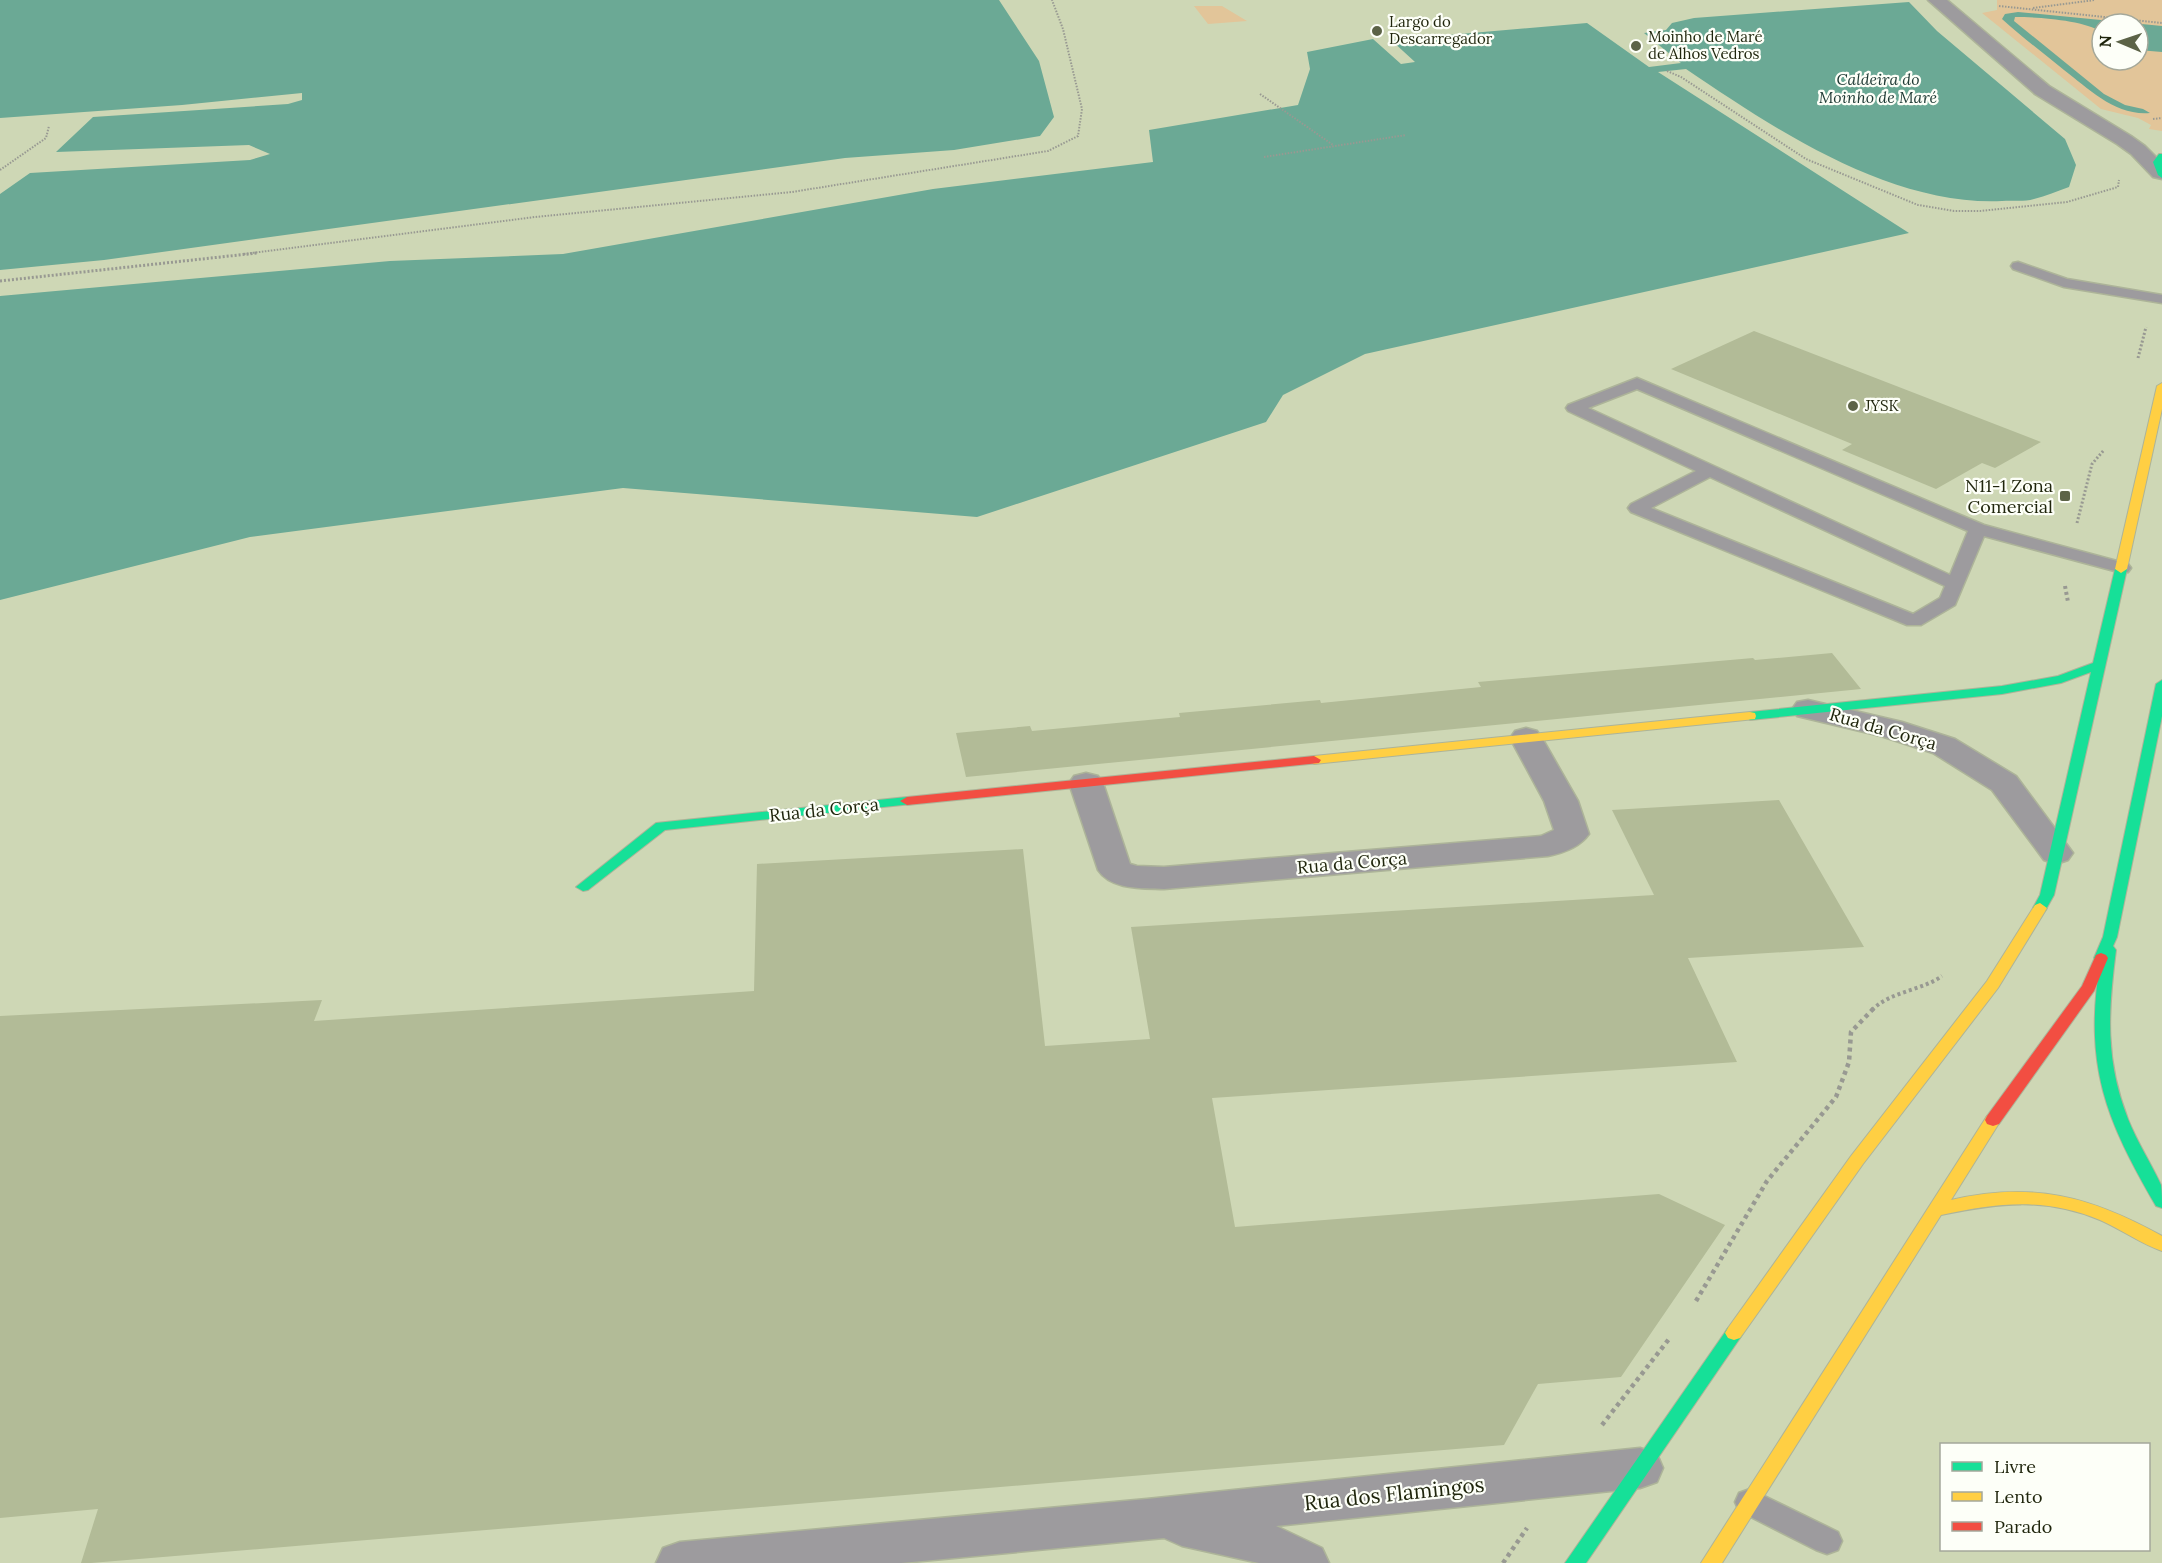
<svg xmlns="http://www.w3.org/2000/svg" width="2162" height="1563" viewBox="0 0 2162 1563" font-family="Lora,serif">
<rect width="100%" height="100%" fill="#ced7b5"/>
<!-- green -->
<path fill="#e2c599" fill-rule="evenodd" d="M 1997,0 L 2162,0 L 2162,131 L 2149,129 L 2151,125 L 2138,118 L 2101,109 L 1982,13 L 1997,10 ZM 2102,24 L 2138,24 L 2138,60 L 2102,60 Z
M 1194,6 L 1222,6 L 1247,21 L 1208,24 Z"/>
<!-- water -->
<path fill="#6ba995" d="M 0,0 L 999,0 L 1039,61 L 1054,117 L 1040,136 L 954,150 L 845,158 L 104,260 L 0,270 L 0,194 L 30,173 L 250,160 L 270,154 L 249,145 L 56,152 L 93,117 L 288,104 L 302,100 L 302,93 L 182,105 L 0,118 Z
M 1909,2 L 1937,31 L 2065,139 L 2076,165 L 2069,187 C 2057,191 2046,196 2034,199 C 2024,202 2013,200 2002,201 C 1890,206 1776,130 1686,69 L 1658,72 L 1909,233 L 1365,354 L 1283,395 L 1266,422 L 977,517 L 623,488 L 250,537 L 0,600 L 0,296 L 390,261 L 563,254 L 933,189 L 1153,162 L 1149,130 L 1298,105 L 1310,69 L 1307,52 L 1373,39 L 1401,64 L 1415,62 L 1391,40 L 1587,23 L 1649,67 L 1681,63 L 1644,33 L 1666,30 L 1672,23 L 1694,18 Z
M 2018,12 L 2162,26 L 2162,52 L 2138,50 L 2138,24 L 2102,24 L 2102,32 C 2083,20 2038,17 2015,17 L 2014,21 L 2104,94 L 2125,105 L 2143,109 L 2150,113 C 2115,116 2089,89 2064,70 C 2043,53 2022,37 2002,19 L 2005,14 Z"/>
<!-- building -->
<path fill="#b2bb97" d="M 1754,331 L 2041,442 L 1995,468 L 1982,463 L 1936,489 L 1842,450 L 1852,444 L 1671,369 Z
M 1832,653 L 1861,689 L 966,777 L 956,733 L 1030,726 L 1032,731 L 1180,717 L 1179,713 L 1320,700 L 1321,703 L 1481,687 L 1478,682 L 1753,658 L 1755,660 Z
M 1779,800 L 1864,947 L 1688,958 L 1737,1062 L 1212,1098 L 1235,1227 L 1659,1194 L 1725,1225 L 1621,1377 L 1538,1384 L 1504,1445 L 91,1563 L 81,1563 L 98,1509 L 0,1518 L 0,1016 L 322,1000 L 314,1021 L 754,991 L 757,864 L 1023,849 L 1045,1046 L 1150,1039 L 1131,927 L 1654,895 L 1612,810 Z"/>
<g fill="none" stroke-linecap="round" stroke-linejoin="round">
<!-- lane casing -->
<g stroke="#adb499" stroke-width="3">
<path id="lane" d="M 2018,262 L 2067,279 L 2162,295 L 2162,303 L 2064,287 L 2013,269 L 2011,266 L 2013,263 Z
M 1637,378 L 1984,525 L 2128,564 L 2131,568 L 2128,572 L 2122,573 L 1984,536 L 1955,605 L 1921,625 L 1907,625 L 1631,512 L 1628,508 L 1631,504 L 1696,471 L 1568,411 L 1566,408 L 1568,405 ZM 1637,389 L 1968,531 L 1950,575 L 1588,408 ZM 1710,477 L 1945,586 L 1940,598 L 1913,614 L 1651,508 Z
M 1750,1489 L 1838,1532 L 1842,1541 L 1838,1550 L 1827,1554 L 1816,1550 L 1739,1511 L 1735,1502 L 1739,1493 Z"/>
</g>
<!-- street casing -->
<g stroke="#adb499" stroke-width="3">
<path id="street" d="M 1928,0 L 1947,0 L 2049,86 L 2131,136 L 2145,146 L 2162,163 L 2162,179 L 2153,177 L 2131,154 L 2117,144 L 2035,94 Z
M 1808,700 L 1902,722 L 1955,739 L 2016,776 L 2073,853 L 2068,860 L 2056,864 L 2044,860 L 1992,790 L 1933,753 L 1881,736 L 1797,716 L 1792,709 L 1797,702 Z
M 1526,728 L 1537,731 L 1542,738 L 1578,801 L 1589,834 C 1580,847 1563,853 1548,856 L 1164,889 C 1142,888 1111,890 1098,870 L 1069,783 L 1074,776 L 1086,773 L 1098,776 L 1103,783 L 1130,864 L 1137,866 L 1164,867 L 1541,836 L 1554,830 L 1544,801 L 1510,738 L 1515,731 Z
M 1640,1448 L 1657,1454 L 1663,1468 L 1657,1482 L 1640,1488 L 1276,1526 L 1322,1548 L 1329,1563 L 1259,1563 L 1182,1546 L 1164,1538 L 901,1563 L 656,1563 L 663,1548 L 680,1542 L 1147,1499 Z"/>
</g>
<!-- fast casing -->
<g stroke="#adb499" stroke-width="2">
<path id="fast" d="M 2159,154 L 2162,154 L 2162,178 L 2158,175 L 2153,162 Z
M 2121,565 L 2127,569 L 2054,895 L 2045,911 L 2035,911 L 2033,908 L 2040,895 L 2091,672 L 2061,683 L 2002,694 L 1750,720 L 1744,716 L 1750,712 L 2002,686 L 2058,676 L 2093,663 L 2115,569 Z
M 2162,680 L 2162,716 L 2117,937 L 2113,946 L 2116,950 C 2108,1012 2105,1060 2128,1119 C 2137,1142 2151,1163 2161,1185 C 2162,1192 2162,1201 2162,1208 L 2156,1206 C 2105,1118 2084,1066 2100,963 L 2094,958 L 2103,937 L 2156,684 Z
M 907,797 L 912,798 L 914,801 L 912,804 L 665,830 L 588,890 L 583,891 L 576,887 L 656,823 Z
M 1734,1326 L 1740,1328 L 1743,1333 L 1740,1338 L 1586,1563 L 1565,1563 L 1728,1328 Z"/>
</g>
<!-- slow casing -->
<g stroke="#adb499" stroke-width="2">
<path id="slow" d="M 2162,383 L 2162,409 L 2127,569 L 2121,573 L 2115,569 L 2157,386 Z
M 1750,712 L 1755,713 L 1756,716 L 1755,719 L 1314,764 L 1307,760 L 1314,756 Z
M 2040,903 L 2047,908 L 1998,988 L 1863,1164 L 1740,1338 L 1734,1340 L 1728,1338 L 1725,1333 L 1728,1328 L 1851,1156 L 1987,981 L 2035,905 Z
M 1993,1114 L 1999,1116 L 2001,1120 L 1951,1200 C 2032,1181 2090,1196 2162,1236 L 2162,1251 C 2141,1244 2121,1229 2100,1220 C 2044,1197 1998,1203 1941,1215 L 1722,1563 L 1701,1563 L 1987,1116 Z"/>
</g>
<!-- jam casing -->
<g stroke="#adb499" stroke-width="2">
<path id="jam" d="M 1314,756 L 1321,760 L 1319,763 L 907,805 L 900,801 L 907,797 Z
M 2101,953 L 2106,955 L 2108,958 L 2094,991 L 1999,1124 L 1993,1126 L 1987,1124 L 1985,1120 L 1987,1116 L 2082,986 L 2096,955 Z"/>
</g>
<!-- path-far3 -->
<path stroke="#989992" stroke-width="2" stroke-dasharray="1.5 1.5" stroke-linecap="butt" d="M 1999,6 L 2162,23
M 2033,8 L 2095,0
M 1667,71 L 1681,77 L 1806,159 L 1918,205 L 1954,211 L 1980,211 L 2067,202 L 2118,187 L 2119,180
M 1260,94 L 1333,145
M 2153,119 L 2162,118
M 1264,157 L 1406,135
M 0,170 L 46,138 L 49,126
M 244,254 L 535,217 L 792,192 L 1048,151 L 1078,136 L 1082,109 L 1063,29 L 1052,0"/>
<!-- path-far2 -->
<path stroke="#989992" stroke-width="3" stroke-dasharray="2 2" stroke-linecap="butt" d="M 0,281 L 257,253
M 2138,358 L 2146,327
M 2077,523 L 2092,464 L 2104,450"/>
<!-- path-far1 -->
<path stroke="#989992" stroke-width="4" stroke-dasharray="3 3" stroke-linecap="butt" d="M 2065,586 L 2068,602
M 1872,1010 C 1891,991 1921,991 1942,976"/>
<!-- path -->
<path stroke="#989992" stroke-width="4.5" stroke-dasharray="4 4" stroke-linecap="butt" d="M 1696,1301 L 1767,1181 L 1836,1097 L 1849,1062 L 1851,1032 L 1874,1008
M 1602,1425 L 1669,1339
M 1503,1563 L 1527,1528"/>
<!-- lane -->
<use href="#lane" fill="#9d9b9e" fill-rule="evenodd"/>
<!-- street -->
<use href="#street" fill="#9d9b9e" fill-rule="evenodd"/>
<!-- fast -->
<use href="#fast" fill="#16e098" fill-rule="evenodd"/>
<!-- slow -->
<use href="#slow" fill="#ffcf43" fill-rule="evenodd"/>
<!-- jam -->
<use href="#jam" fill="#f24e42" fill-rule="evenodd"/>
</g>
<!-- markers -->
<g fill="#5c6347" stroke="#fdfff8" stroke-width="2">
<circle cx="1377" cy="31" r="6"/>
<circle cx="1636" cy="46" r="6"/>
<circle cx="1853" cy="406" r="6"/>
<rect x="2059" y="490" width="12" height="12" rx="3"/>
</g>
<g text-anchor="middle" stroke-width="4.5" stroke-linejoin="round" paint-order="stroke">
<!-- far-poi labels -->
<g font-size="15" fill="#1f250c" stroke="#fdfff8" text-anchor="start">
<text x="1389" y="27">Largo do<tspan x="1389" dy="17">Descarregador</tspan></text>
<text x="1648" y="42">Moinho de Maré<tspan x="1648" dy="17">de Alhos Vedros</tspan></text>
<text x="1865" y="411">JYSK</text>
</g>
<!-- far-water labels -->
<g font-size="16" font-style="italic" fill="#1d3833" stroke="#fdfff8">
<text x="1878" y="85">Caldeira do<tspan x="1878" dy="18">Moinho de Maré</tspan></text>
</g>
<!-- poi labels -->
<g font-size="18" fill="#1f250c" stroke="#fdfff8" text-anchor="end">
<text x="2053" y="492">N11-1 Zona<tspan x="2053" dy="21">Comercial</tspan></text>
</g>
<!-- street labels -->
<g font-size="18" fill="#1f250c" stroke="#fdfff8">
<text transform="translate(1883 729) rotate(16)" y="6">Rua da Corça</text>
<text transform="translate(824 810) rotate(-6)" y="6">Rua da Corça</text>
<text transform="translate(1352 863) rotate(-5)" y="6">Rua da Corça</text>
</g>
<!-- near-street labels -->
<g font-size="21" fill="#1f250c" stroke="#fdfff8">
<text transform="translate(1394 1494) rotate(-6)" y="7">Rua dos Flamingos</text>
</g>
</g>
<!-- legend -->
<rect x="1940" y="1443" width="210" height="108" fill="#fdfff8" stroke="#a4a89a" stroke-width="1.5"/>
<rect x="1952" y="1462" width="30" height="9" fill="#16e098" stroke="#a4a89a" stroke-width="1.5"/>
<text x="1994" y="1473" font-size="18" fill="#1f250c">Livre</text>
<rect x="1952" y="1492" width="30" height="9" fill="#ffcf43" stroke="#a4a89a" stroke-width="1.5"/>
<text x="1994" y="1503" font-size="18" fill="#1f250c">Lento</text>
<rect x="1952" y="1522" width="30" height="9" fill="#f24e42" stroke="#a4a89a" stroke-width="1.5"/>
<text x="1994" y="1533" font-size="18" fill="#1f250c">Parado</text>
<!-- north arrow -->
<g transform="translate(2120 42) rotate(272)"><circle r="28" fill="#fdfff8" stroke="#a4a89a" stroke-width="1.5"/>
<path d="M0-4.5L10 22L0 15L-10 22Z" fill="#5c6347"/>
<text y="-9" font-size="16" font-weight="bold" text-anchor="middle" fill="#1f250c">N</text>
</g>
</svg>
